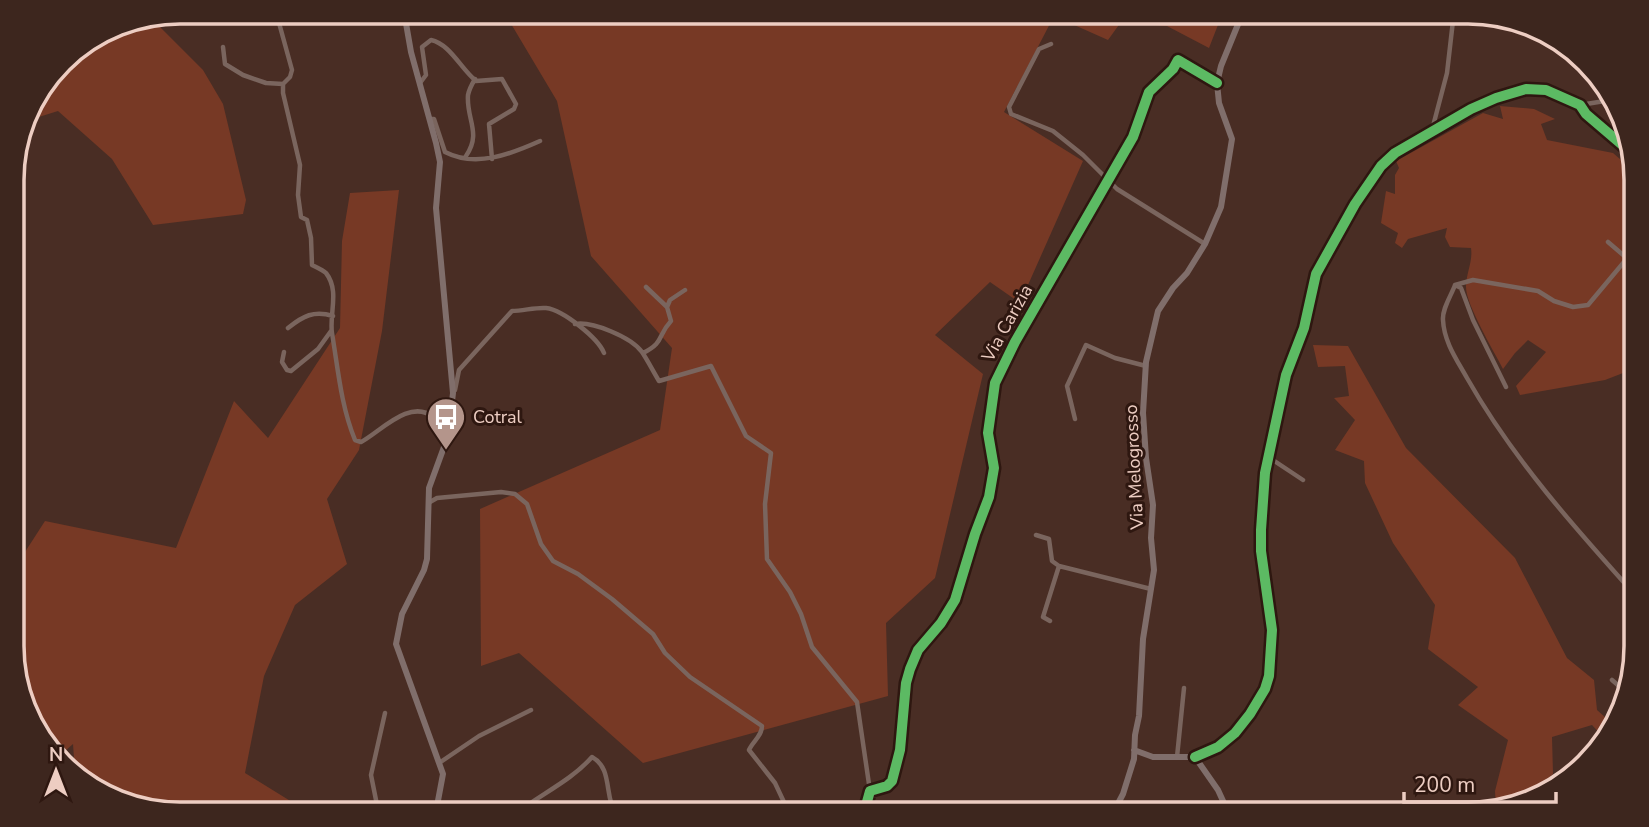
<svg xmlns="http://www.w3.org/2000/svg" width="1649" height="827" viewBox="0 0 1649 827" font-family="'Nunito Sans',sans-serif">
<rect width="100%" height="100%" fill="#492d24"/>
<!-- green -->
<path fill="#773925" d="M 504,12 L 1223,12 L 1209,48 L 1167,26 L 1121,22 L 1108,40 L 1054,16 L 1004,112 L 1083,161 L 1020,303 L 990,282 L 935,335 L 983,374 L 935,578 L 886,623 L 888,696 L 643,763 L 519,653 L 481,666 L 480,509 L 660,430 L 672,348 L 591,256 L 557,101 Z
M 151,18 L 203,70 L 223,104 L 246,200 L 243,214 L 153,225 L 112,159 L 58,111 L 26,121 C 35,86 84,35 119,24 C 129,21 140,20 151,18 Z
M 1500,106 L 1534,109 L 1555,119 L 1541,124 L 1547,140 L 1613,153 L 1635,172 L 1636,368 L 1605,380 L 1520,395 L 1516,386 L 1546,352 L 1528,340 L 1515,353 L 1503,369 C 1494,351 1466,305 1466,287 C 1466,273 1473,262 1471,248 L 1450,247 L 1445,237 L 1447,228 L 1408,239 L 1402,248 L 1395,243 L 1398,233 L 1381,223 L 1386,191 L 1395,194 L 1395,175 L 1399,168 L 1396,161 L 1483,113 L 1503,119 Z
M 399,190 L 382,331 L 359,450 L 327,499 L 347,564 L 295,605 L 264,676 L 245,773 L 313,815 L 180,815 L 106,798 L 75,772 L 73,744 L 57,758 L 47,749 L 14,669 L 14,569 L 45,521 L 176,548 L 234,401 L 268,438 L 340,328 L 342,241 L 350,193 Z
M 1313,345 L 1348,346 L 1406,448 L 1515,558 L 1567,658 L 1594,680 L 1597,710 L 1615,726 L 1604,738 L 1592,725 L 1552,737 L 1553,774 L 1526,799 L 1496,809 L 1495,791 L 1508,740 L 1458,705 L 1478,687 L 1428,649 L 1435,605 L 1393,543 L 1365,483 L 1364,461 L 1335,450 L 1355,420 L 1334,398 L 1349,396 L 1345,366 L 1318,367 Z"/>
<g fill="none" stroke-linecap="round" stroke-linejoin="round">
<!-- street -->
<path stroke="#7a655e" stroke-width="4.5" d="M 276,12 L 292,70 L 290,77 L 283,84 L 283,93 L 300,165 L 298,195 L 301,217 L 307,220 L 311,238 L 312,265 C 316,267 323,270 326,273 C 340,291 329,314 332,333 C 338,369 341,406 355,440 L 361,442 C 380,432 410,398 433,417 C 438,421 443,430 447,435
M 1051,44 L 1039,49 L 1009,107 L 1011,114 L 1053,131 L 1083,155 L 1117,189 L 1205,244
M 223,47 L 225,64 L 243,75 L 266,83 L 283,84
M 420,83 L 426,75 L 422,47 L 431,40 C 450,44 461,69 476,81 L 502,79 L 516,104 L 514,109 L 489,124 L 492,159
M 1580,105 L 1611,100
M 430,119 L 434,119 L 445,152 C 476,168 511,154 540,141
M 1432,130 L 1447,73 L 1454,12
M 466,156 C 482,133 466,119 468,95 C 469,90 472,84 475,79
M 1608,242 L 1636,266
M 1455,285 L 1473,280 L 1538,291 L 1554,301 L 1573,307 L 1588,305 L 1624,262 L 1631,262
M 667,307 L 670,300 L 685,290
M 575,324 C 592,321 631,337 642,352 C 648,361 653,371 659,381 L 711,366 L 746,436 L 771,453 L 765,504 L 767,559 L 790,592 L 801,614 L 812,647 L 857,702 L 870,791
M 288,328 C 303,316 314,310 333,316
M 284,352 L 282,362 L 287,370 L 291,371 L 318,349 L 331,331
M 643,353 C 665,342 657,336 671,321 L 667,307 L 646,287
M 1506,387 L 1473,320 L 1461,288 L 1455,285 C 1451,296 1442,309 1443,320 C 1444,342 1457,360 1467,378 C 1513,459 1575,528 1637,597
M 455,390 L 459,370 L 512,311 C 523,311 536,307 546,308 C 563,310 598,338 604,353
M 1075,419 L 1067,386 L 1086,345 L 1115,358 L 1146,366
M 1270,458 L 1303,480
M 430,502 L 437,498 L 501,492 L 515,494 L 527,504 L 541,544 L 553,561 L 578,574 L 612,599 L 653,634 L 665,653 L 690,677 L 762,726 C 762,736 753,741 749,750 L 775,783 L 790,815
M 1036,535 L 1049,539 L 1052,561 L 1059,566
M 1050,621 L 1043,617 L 1059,566 L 1151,589
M 1612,680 L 1626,692
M 1177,757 L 1184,688
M 1196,757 L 1218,747 L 1235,733 L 1250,714 L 1265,689 L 1269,676 L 1272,630 L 1261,551 L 1261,530 L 1265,473 L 1286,375 L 1304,328 L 1316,274 L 1355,204 L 1381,166 L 1395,153 L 1471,109 L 1496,98 L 1526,89 L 1546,90 L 1580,105 L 1586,114 L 1634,155
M 439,763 L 479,736 L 531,710
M 744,812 L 745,815
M 1031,812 L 1040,815
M 379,815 L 371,775 L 385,713
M 514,815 C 539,795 571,781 592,757 C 613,768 604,797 616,815
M 866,815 L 865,809 L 870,791 L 887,786 L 892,781 L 900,750 L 906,683 L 910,669 L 918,650 L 941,623 L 955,600 L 975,534 L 989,497 L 994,468 L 988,433 L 995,383 L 1015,342 L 1133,137 L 1149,92 L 1173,69 L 1178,60 L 1217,82"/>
<!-- secondary -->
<path stroke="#806e6b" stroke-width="6" d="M 404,12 L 411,52 L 436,143 L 440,162 L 436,208 L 453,393 L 448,436 L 429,488 L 427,559 L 424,570 L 402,614 L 396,644 L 443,774 L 437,806 L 439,815
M 1134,750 L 1153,757 L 1195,757 L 1218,790 L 1229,814
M 1112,815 L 1123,794 L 1134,759 L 1135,735 L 1139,716 L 1143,639 L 1154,570 L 1151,538 L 1153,505 L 1146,458 L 1143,413 L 1146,362 L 1158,311 L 1173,288 L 1187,273 L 1205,244 L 1221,207 L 1232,139 L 1219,103 L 1217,83 L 1221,66 L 1243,12"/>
<!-- cycleway casing -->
<g stroke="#2e1710" stroke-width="15">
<path id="cycleway" d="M 1195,757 L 1218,747 L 1235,733 L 1250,714 L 1265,689 L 1269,676 L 1272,630 L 1261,551 L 1261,530 L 1265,473 L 1286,375 L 1304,328 L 1316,274 L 1355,204 L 1381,166 L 1395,153 L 1471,109 L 1496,98 L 1526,89 L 1546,90 L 1580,105 L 1586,114 L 1634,155
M 866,815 L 865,809 L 870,791 L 887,786 L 892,781 L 900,750 L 906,683 L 910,669 L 918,650 L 941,623 L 955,600 L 975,534 L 989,497 L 994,468 L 988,433 L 995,383 L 1015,342 L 1133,137 L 1149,92 L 1173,69 L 1178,60 L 1217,83"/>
</g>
<!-- cycleway -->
<use href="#cycleway" stroke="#5cba63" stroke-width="10"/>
</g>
<!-- icons -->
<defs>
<g id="bus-pin" transform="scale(2.0125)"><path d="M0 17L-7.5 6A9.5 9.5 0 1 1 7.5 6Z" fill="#b4958b" stroke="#2e1710"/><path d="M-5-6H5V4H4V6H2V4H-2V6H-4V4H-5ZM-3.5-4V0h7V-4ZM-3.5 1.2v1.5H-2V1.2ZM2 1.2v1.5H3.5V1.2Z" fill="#fff"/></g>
</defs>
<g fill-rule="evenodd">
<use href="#bus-pin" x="446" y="417"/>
</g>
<g text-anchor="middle" stroke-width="6" stroke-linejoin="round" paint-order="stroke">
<!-- street labels -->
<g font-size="18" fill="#edcdc2" stroke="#2e1710">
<text transform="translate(1007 323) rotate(-61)" y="6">Via Carizia</text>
<text transform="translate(1134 467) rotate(-93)" y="6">Via Melogrosso</text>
</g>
<!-- poi labels -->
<g font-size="18" fill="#edcdc2" stroke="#2e1710" text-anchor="start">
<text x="473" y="423">Cotral</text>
</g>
</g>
<!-- crop -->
<path d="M0 0H1649V827H0ZM180 24H1468A156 156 0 0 1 1624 180V646A156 156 0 0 1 1468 802H180A156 156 0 0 1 24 646V180A156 156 0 0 1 180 24Z" fill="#3d261e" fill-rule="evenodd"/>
<path fill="none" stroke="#edcdc2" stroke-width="3.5" d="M180 24H1468A156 156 0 0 1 1624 180V646A156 156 0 0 1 1468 802H180A156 156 0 0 1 24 646V180A156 156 0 0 1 180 24Z"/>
<!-- north arrow -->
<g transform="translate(56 771)" stroke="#2e1710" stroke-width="5" paint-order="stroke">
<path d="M0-5L12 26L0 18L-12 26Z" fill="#edcdc2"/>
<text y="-10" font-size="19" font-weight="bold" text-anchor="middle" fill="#edcdc2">N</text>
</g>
<!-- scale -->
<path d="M1404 792v10h152v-10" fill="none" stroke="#edcdc2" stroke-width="3.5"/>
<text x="1414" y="792" font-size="21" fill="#edcdc2" stroke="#2e1710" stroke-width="5" paint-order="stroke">200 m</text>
</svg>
